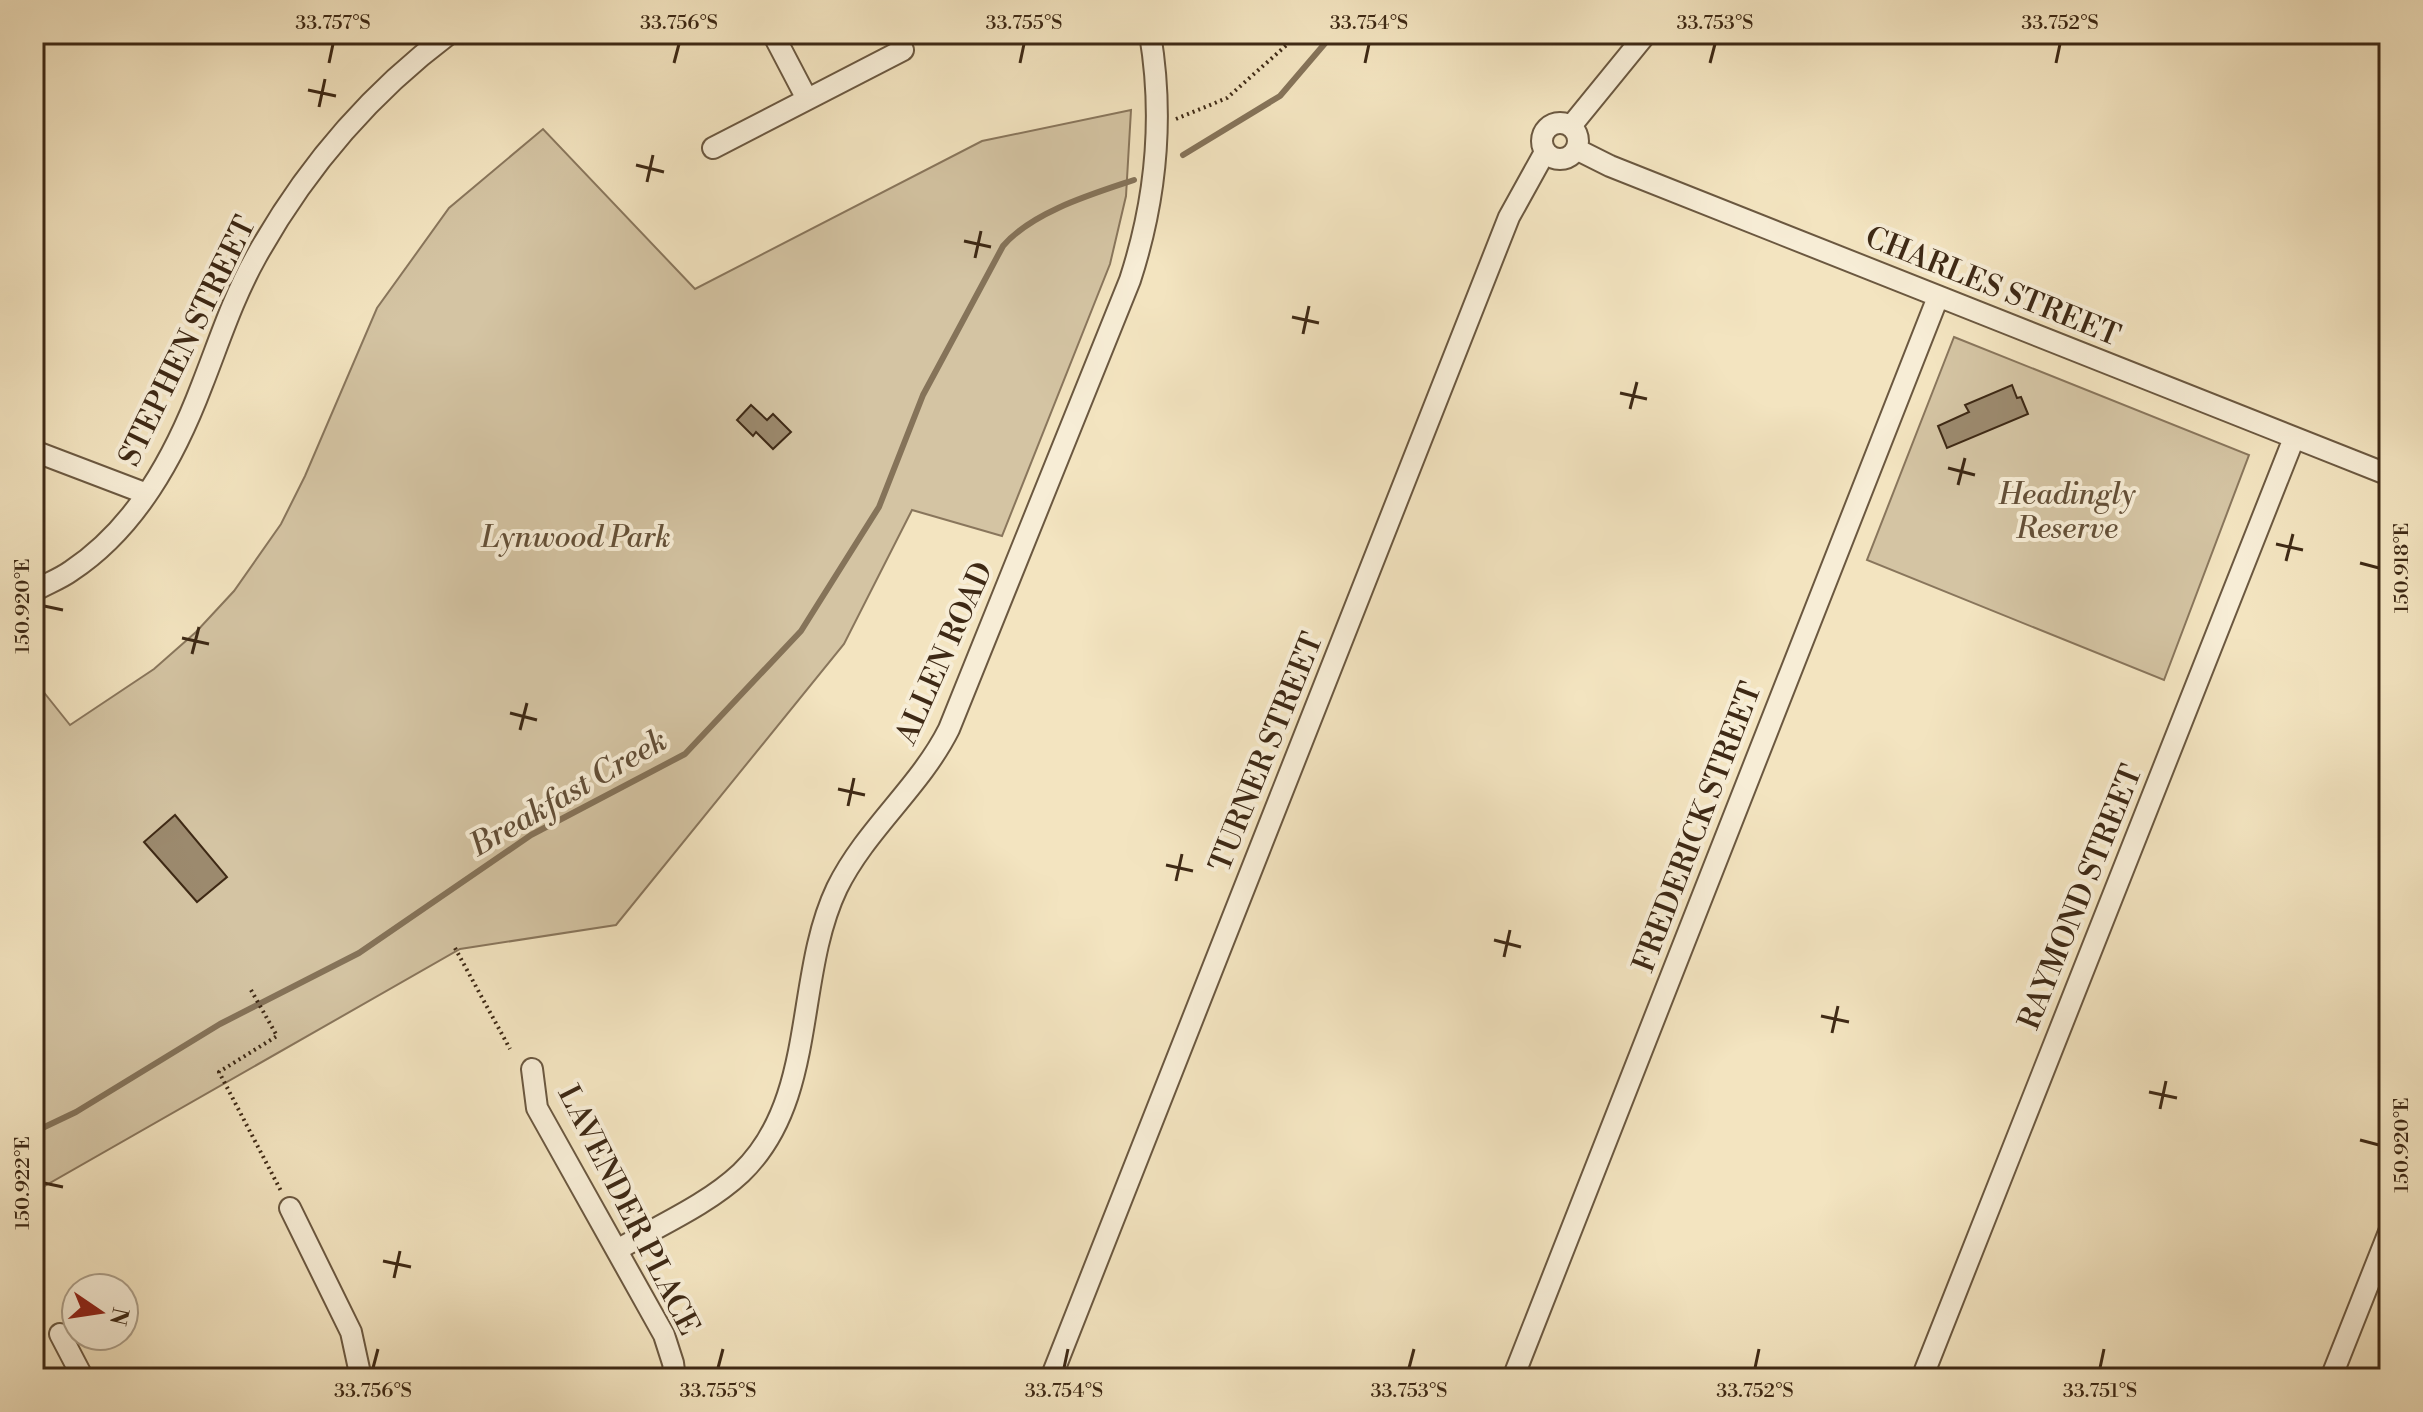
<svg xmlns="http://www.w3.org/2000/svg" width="2423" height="1412" viewBox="0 0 2423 1412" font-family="'Libre Bodoni',serif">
<rect width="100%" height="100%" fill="#f3e4c0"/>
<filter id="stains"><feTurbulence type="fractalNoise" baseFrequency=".0025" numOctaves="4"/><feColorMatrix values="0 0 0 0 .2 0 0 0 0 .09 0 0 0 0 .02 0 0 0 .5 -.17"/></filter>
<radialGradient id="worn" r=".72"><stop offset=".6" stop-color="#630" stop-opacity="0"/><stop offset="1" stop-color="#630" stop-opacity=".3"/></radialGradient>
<!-- green -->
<path fill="#d4c4a3" stroke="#89765c" stroke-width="2" d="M 1131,110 L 1126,196 L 1110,264 L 1002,536 L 912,510 L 844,644 L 616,925 L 460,949 L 34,1192 L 34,680 L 70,725 L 154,669 L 196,632 L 234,591 L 281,524 L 305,476 L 377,308 L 449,208 L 543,129 L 695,289 L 982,141 Z
M 1954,337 L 2249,455 L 2164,680 L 1867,560 Z"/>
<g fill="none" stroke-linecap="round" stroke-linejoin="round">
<!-- stream -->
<path stroke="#857359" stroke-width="6" d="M 1183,155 L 1280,96 L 1333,34
M 34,1132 L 76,1112 L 220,1024 L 359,953 L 531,835 L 685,754 L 801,631 L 879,507 L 923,395 L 1003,246 C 1032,212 1092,194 1134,180"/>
</g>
<!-- building -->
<path fill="#9c8a6e" stroke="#3e2915" stroke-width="2" d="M 2012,385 L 2017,398 L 2021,397 L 2028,414 L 1947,448 L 1938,426 L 1969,412 L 1965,405 Z
M 751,405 L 767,420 L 773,414 L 791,432 L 773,449 L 756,432 L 753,436 L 737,420 Z
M 175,815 L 227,877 L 197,902 L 144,842 Z"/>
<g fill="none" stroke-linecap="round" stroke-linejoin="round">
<!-- minor casing -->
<g stroke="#6b5840" stroke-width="24">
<path id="minor" d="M 773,34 L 807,99
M1542 141a18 18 0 1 1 36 0a18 18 0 1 1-36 0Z
M 1571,126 L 1646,34
M 713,148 L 903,50
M 1576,149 L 1610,166 L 2389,475
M 34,451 L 147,494
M 34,591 C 46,584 60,579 71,571 C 136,528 175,456 202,385 C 219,342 233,298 256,257 C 305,169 369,94 449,34
M 532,1069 L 537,1108 L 664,1335 L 673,1363 L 675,1378
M 290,1208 L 351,1332 L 361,1378
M 617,1250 C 658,1226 707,1205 741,1173 C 818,1099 794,978 837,888 C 866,829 920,787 949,729 L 1130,280 C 1156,200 1164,117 1150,34
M 60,1334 L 83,1378
M 1051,1378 L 1509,217 L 1545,152
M 1513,1378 L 1938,297
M 1922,1378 L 2294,438
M 2331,1378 L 2389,1232"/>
</g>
<!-- path -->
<path stroke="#3e2915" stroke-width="4" stroke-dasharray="2 4" stroke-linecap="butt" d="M 1176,119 L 1227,98 L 1299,34
M 455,948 L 510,1049
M 251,990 L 277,1036 L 219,1072 L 281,1191"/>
<!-- minor -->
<use href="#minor" stroke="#f7edd6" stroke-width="20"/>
</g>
<!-- ticks -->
<path fill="none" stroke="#3e2915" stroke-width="3" d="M 329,63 L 333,44M 674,63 L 679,44M 1020,63 L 1024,44M 1365,63 L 1369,44M 1710,63 L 1715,44M 2056,63 L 2060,44M 308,90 L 336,96M 319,107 L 325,79M 636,165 L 664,172M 647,182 L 653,155M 964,241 L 991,247M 975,258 L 981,231M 1292,317 L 1319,323M 1303,334 L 1309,306M 1620,393 L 1647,399M 1630,409 L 1637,382M 1948,468 L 1975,475M 1958,485 L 1965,458M 2276,544 L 2303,550M 2286,561 L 2293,534M 2360,563 L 2379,568M 44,606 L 63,610M 182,638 L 209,644M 192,654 L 199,627M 510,713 L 537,720M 520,730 L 527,703M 838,789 L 865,795M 848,806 L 854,778M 1166,865 L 1193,871M 1176,881 L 1182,854M 1494,940 L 1521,947M 1504,957 L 1510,930M 1821,1016 L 1849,1022M 1832,1033 L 1838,1006M 2149,1092 L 2177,1098M 2160,1109 L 2166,1081M 2360,1140 L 2379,1145M 44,1183 L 63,1187M 383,1261 L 411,1267M 394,1278 L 400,1251M 373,1368 L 378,1349M 718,1368 L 723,1349M 1064,1368 L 1068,1349M 1409,1368 L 1414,1349M 1755,1368 L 1759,1349M 2100,1368 L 2104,1349"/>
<g text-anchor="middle" stroke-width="8" stroke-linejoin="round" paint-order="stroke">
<!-- street labels -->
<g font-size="30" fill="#3e2915" stroke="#f7edd6">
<text transform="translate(1993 286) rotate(22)" y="10">CHARLES STREET</text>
<text transform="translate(187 341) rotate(-64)" y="10">STEPHEN STREET</text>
<text transform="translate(944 653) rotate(-66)" y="10">ALLEN ROAD</text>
<text transform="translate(1266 752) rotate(-68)" y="10">TURNER STREET</text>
<text transform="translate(1697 827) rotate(-69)" y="10">FREDERICK STREET</text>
<text transform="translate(2080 897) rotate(-68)" y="10">RAYMOND STREET</text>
<text transform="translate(629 1210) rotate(63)" y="10">LAVENDER PLACE</text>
</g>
<!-- park labels -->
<g font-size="30" font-style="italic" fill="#645038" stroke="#f7edd6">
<text x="2067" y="504">Headingly<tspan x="2067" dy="34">Reserve</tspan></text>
<text x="576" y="547">Lynwood Park</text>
</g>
<!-- water labels -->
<g font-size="32" font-style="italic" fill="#624e37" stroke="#f7edd6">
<text transform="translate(568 792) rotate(-30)" y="11">Breakfast Creek</text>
</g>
</g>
<!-- margin -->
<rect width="2423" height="1412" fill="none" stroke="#f3e4c0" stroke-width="88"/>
<!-- north arrow -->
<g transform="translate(100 1312) rotate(103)"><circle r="38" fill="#f7edd6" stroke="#ad9f89" stroke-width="2"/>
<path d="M0-6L14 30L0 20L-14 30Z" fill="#8f2418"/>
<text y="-12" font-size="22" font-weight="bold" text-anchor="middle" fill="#3e2915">N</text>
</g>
<rect x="44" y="44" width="2335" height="1324" fill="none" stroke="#3e2915" stroke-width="3"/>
<g font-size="20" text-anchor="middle" fill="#3e2915">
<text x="333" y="29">33.757°S</text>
<text x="679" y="29">33.756°S</text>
<text x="1024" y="29">33.755°S</text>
<text x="1369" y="29">33.754°S</text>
<text x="1715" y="29">33.753°S</text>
<text x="2060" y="29">33.752°S</text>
<text transform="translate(2401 568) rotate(-90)" y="7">150.918°E</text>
<text transform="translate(22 606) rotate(-90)" y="7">150.920°E</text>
<text transform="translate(2401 1145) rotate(-90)" y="7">150.920°E</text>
<text transform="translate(22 1183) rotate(-90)" y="7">150.922°E</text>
<text x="373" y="1397">33.756°S</text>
<text x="718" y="1397">33.755°S</text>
<text x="1064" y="1397">33.754°S</text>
<text x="1409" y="1397">33.753°S</text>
<text x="1755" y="1397">33.752°S</text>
<text x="2100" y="1397">33.751°S</text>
</g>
<rect width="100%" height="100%" filter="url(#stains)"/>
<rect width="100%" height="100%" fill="url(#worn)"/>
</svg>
